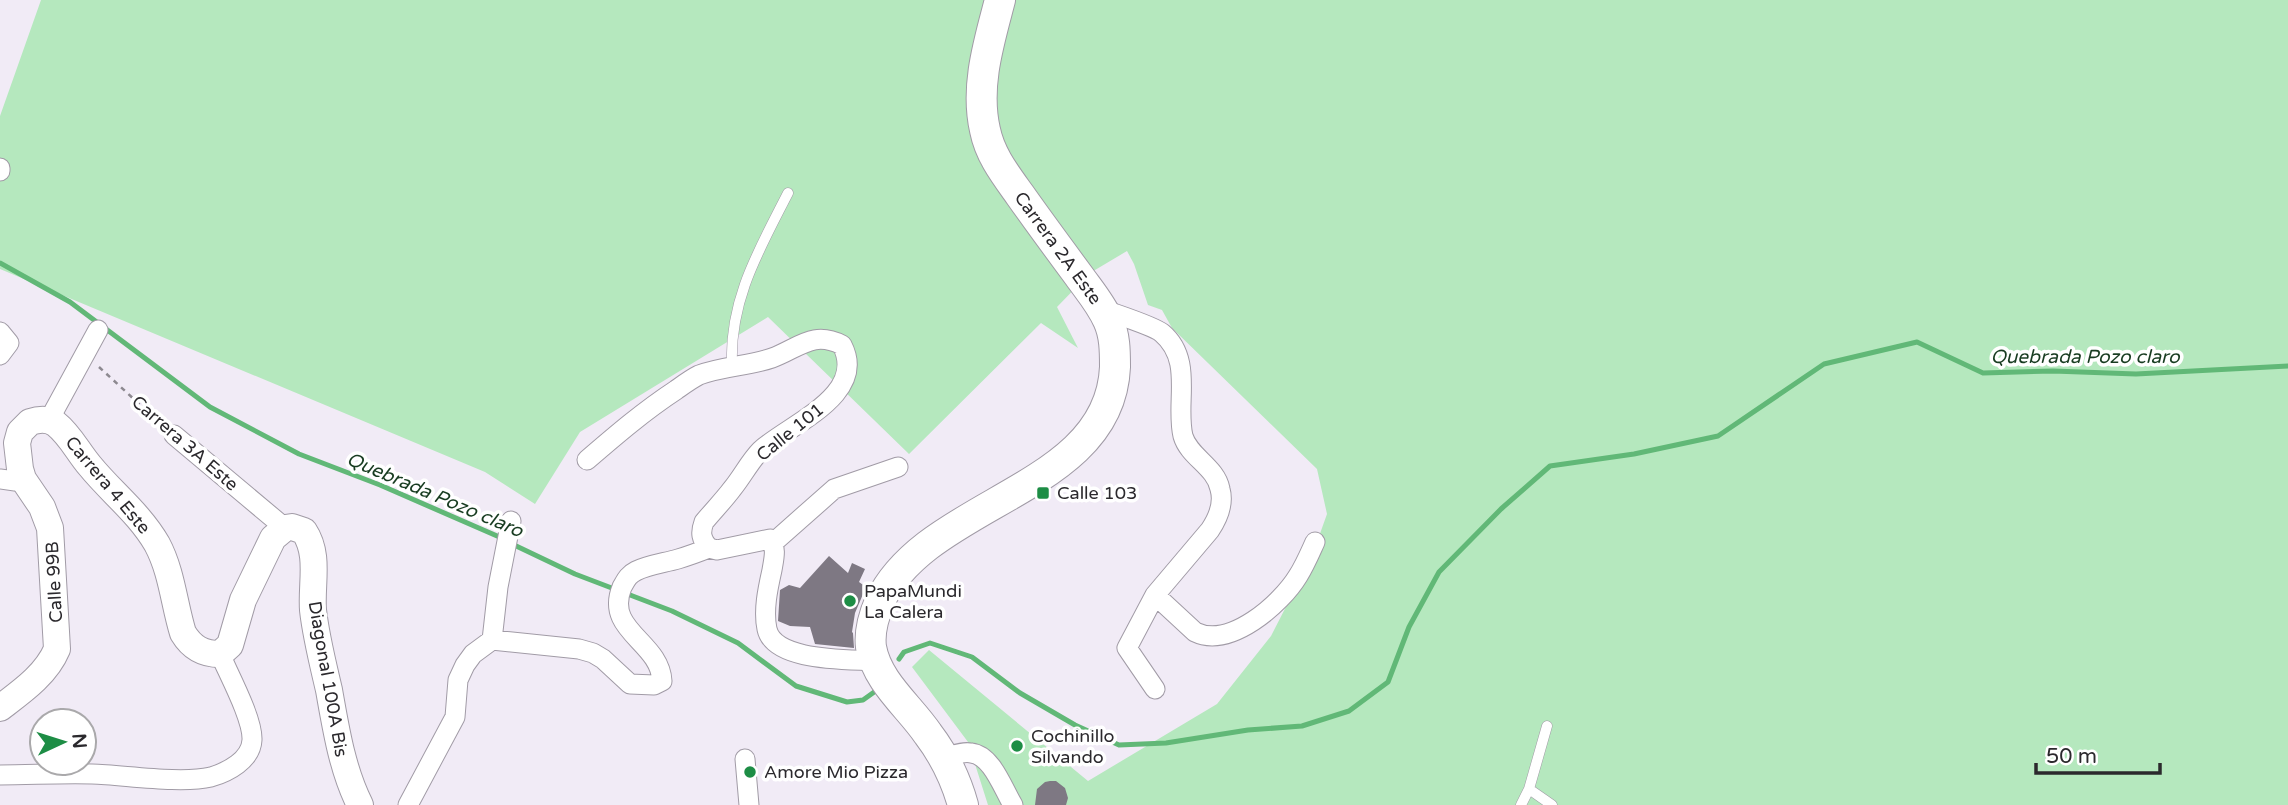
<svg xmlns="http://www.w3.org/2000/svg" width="2288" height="805" viewBox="0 0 2288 805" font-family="'Varela Round',sans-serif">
<rect width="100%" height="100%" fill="#f1ebf6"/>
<!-- green -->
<path fill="#b5e8be" d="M 41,0 L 2288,0 L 2288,805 L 988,805 L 968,742 L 912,667 L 929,650 L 1088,781 L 1217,704 L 1271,636 L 1312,556 L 1327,514 L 1317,469 L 1172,328 L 1162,310 L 1148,305 L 1134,264 L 1127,251 L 1090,273 L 1057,307 L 1078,348 L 1041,323 L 909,454 L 768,317 L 580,432 L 535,504 L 485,472 L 0,269 L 0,116 Z"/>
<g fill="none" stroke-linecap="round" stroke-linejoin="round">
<!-- stream -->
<path stroke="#61b877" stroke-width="5" d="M 0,263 L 70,302 L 210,407 L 299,454 L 380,485 L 504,539
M 512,544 L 575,574 L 672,611 L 738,643 L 796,686 L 847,702 L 863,700 L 877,690
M 899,659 L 904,652 L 930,643 L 972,657 L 1020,693 L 1075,725 L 1119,745 L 1166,743 L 1248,730 L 1302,726 L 1349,711 L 1388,682 L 1409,627 L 1439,572 L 1501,509 L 1550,466 L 1634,454 L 1718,436 L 1824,364 L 1917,342 L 1983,373 L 2053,371 L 2136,374 L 2288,366"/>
</g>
<!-- building -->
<path fill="#7e7883" d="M 829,556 L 848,573 L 852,563 L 865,569 L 859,582 L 866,587 L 855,613 L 852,632 L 853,633 L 854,648 L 815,644 L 810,627 L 790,626 L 778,621 L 780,590 L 789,585 L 800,588 Z
M 1050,781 L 1056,781 L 1065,788 L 1068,798 L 1066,805 L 1035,805 L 1037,789 L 1045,782 Z"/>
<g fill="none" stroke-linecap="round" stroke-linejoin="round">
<!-- lane casing -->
<g stroke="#a19ba6" stroke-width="11">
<path id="lane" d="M 732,366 C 729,300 759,250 788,193
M 1529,789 L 1552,805
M 1521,805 L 1529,789 L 1547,726"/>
</g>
<!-- street casing -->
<g stroke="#a19ba6" stroke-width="21">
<path id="street" d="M 0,168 L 0,171
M 1102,309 C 1115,314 1154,326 1162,333 C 1194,360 1175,403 1183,436 C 1189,457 1216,467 1220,489 C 1224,503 1218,518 1210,530 L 1155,595 L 1127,648 L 1155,689
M 0,332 L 9,343 L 0,355
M 49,420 L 98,330
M 174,435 L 285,528
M 587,460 C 616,435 644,411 676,390 C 683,385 691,379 699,375 C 723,366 749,366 772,358 C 799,348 813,330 842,345 C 868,395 790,424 761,450 C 750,461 742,477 732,489 C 723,501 713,511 704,522 C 700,533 701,539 709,548
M 0,479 L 15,481 L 23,479
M 773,543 L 834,489 L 898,467
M 709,548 L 717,550 L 770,539 C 777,548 774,558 772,570 C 768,588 763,610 767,629 C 774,662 849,659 875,661
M 1155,595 L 1195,632 C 1230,649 1281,604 1298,576 C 1305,565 1310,553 1315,542
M 492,640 L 579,649 L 593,653 L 603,659 L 630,684 L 654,685 L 662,681 C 660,641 604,631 622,587 C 626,580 628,575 636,571 C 648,565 664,563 678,559 C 688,556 699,552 709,548
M 943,758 C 952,756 962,751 971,753 C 992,755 1003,789 1013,805
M 745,759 L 749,805
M 0,775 C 31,775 61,773 92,774 C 125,775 180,784 211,777 C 228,772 251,760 252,740 C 253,719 229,675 220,654
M 408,805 L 455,717 L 458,680 L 465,665 L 473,654 L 492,640 L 498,587 L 511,521"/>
</g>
<!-- secondary casing -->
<g stroke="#a19ba6" stroke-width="28">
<path id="secondary" d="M 0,708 C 21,692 46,675 57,649 L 50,528 L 42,507 L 23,479 L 20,469 L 17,443 L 20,432 L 30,422 C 39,419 48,418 56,424 C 70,435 78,452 90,466 C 112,493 139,513 157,544 C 172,572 174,604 183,633 C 192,648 203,654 220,654 L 230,645 L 243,600 L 273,538 L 285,528 L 292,527 L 304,531 C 320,555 311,583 313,610 C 316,637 323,664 329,690 C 336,729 342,769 360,805"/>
</g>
<!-- primary casing -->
<g stroke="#a19ba6" stroke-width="32">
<path id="primary" d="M 963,805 C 956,780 944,755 928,734 C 909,706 877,682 871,647 C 869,631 874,615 880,601 C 928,500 1110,491 1115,367 C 1115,351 1115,335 1108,320 C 1101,304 1089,290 1079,276 C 1059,249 1039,222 1020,195 C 1005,174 990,155 985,130 C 975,86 989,42 1000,0"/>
</g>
<!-- path -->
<path stroke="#8d8990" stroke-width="2.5" stroke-dasharray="5 5" stroke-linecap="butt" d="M 99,367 L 161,424"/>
<!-- lane -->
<use href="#lane" stroke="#fff" stroke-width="10"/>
<!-- street -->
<use href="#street" stroke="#fff" stroke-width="19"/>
<!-- secondary -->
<use href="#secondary" stroke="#fff" stroke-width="26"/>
<!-- primary -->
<use href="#primary" stroke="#fff" stroke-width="30"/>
</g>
<!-- markers -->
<g fill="#1d8d45" stroke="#fff" stroke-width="2.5">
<rect x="1036" y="486" width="14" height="14" rx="3.5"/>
<circle cx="850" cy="601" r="7"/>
<circle cx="1017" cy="746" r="7"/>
<circle cx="750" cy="772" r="7"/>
</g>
<g text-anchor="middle" stroke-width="7" stroke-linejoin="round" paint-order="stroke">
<!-- street labels -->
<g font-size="18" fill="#2b292d" stroke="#fff">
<text transform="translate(1058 248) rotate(54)" y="6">Carrera 2A Este</text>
<text transform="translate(790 432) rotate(-39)" y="6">Calle 101</text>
<text transform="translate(185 443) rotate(41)" y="6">Carrera 3A Este</text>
<text transform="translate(108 485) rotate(50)" y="6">Carrera 4 Este</text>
<text transform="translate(54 582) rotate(-93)" y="6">Calle 99B</text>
<text transform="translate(328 679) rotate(80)" y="6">Diagonal 100A Bis</text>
</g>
<!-- poi labels -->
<g font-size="18" fill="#2b292d" stroke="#fff" text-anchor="start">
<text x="1057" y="499">Calle 103</text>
<text x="864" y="597">PapaMundi<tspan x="864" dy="21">La Calera</tspan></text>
<text x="1031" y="742">Cochinillo<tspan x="1031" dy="21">Silvando</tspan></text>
<text x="764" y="778">Amore Mio Pizza</text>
</g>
<!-- water labels -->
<g font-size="19" font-style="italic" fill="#183c21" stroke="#fff">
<text x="2085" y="363">Quebrada Pozo claro</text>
<text transform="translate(435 494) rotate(23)" y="7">Quebrada Pozo claro</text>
</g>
</g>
<!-- north arrow -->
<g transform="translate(63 742) rotate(86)"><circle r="33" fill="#ffffff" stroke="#aaa9ab" stroke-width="2"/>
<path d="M0-5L12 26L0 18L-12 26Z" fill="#1d8d45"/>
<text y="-10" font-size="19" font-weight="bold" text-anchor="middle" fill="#2b292d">N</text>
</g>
<!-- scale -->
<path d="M2036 763v10h124v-10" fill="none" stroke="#2b292d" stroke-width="3.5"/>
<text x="2046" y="763" font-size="21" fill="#2b292d" stroke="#ffffff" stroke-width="5" paint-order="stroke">50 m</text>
</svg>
